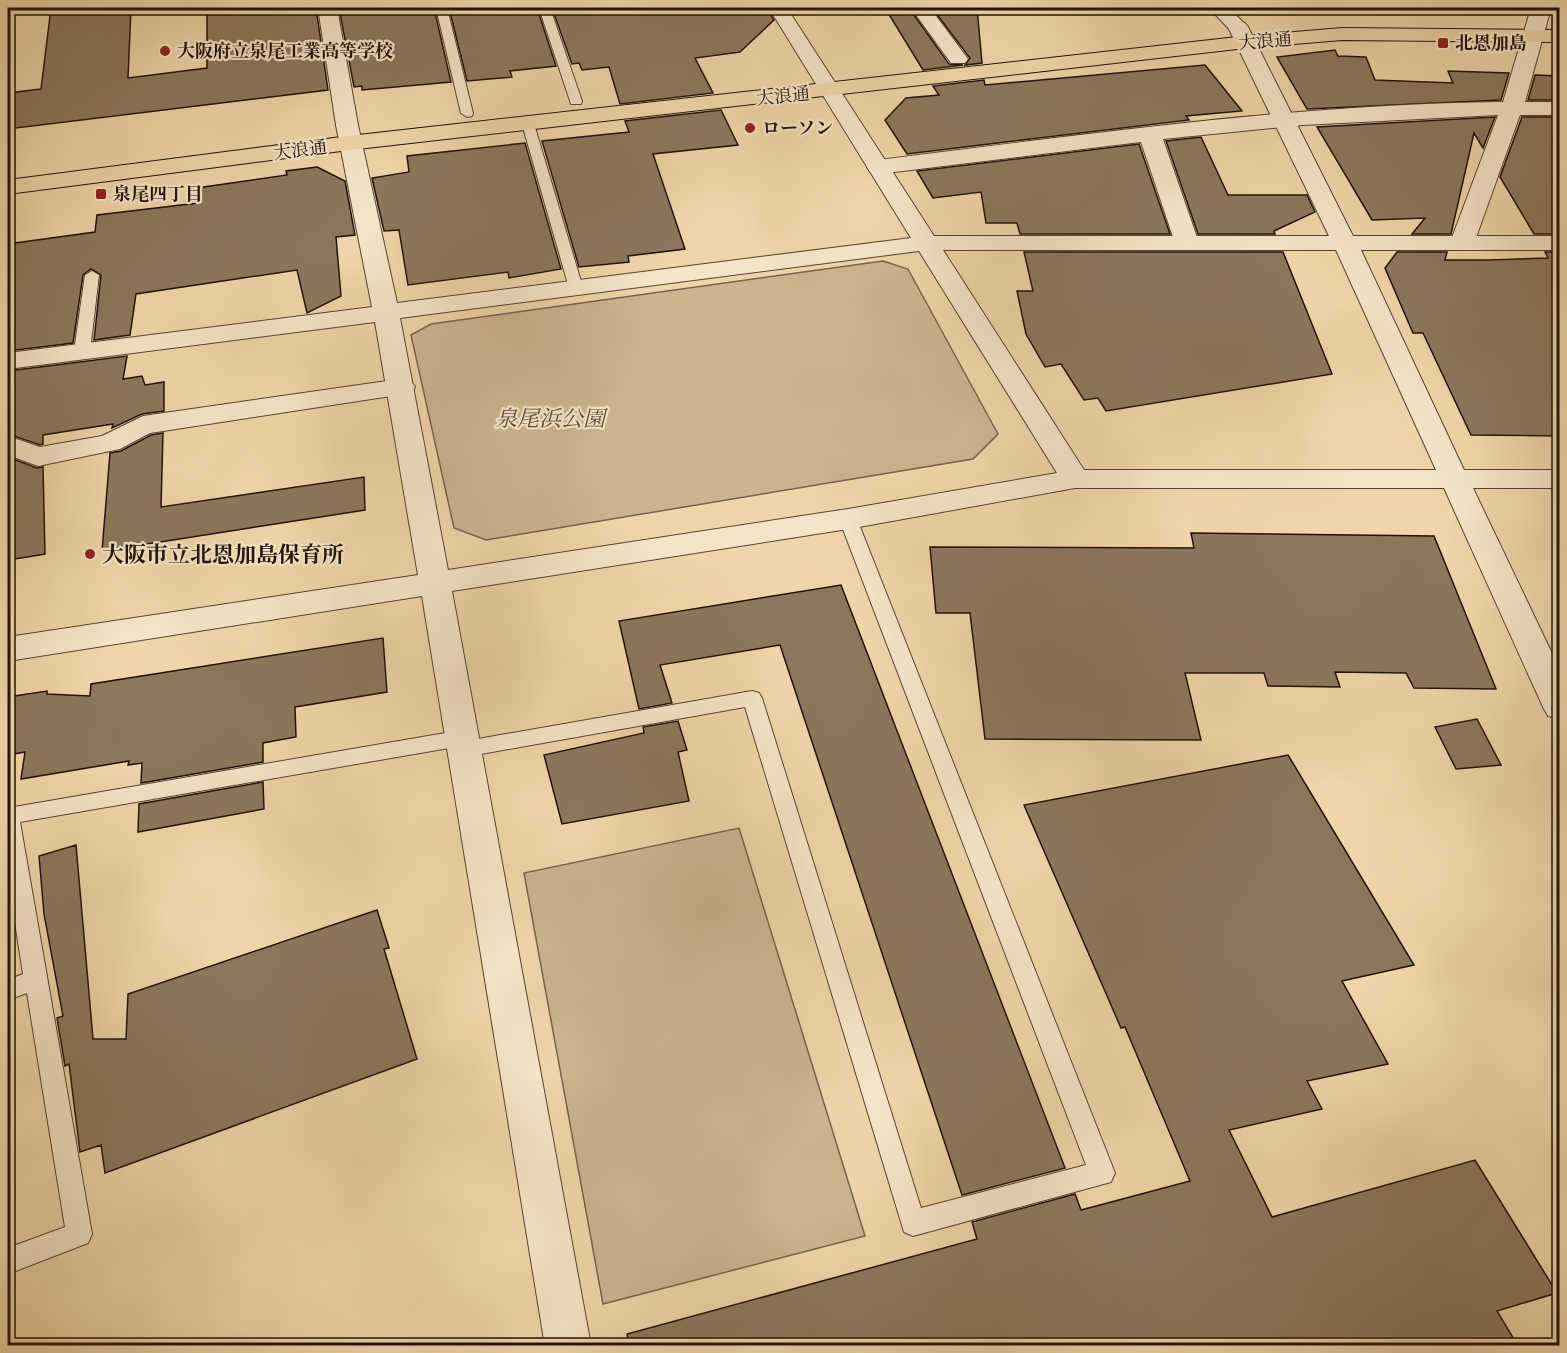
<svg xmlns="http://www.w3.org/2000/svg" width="1567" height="1353" viewBox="0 0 1567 1353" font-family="'Libre Bodoni','Noto Serif JP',serif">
<rect width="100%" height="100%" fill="#efd5a9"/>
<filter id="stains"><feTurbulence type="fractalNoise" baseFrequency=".00333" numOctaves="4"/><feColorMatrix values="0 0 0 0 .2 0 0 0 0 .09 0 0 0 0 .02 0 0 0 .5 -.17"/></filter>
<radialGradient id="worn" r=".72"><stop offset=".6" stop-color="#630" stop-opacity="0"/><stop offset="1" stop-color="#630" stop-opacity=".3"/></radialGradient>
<!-- green -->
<path fill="#ccb48e" stroke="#76634c" stroke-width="1.5" d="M 883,261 L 908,269 L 998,434 L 973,459 L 486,540 L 454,528 L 411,335 L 431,324 Z
M 739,828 L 865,1236 L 603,1304 L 524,873 Z"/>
<!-- building -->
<path fill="#8c775c" stroke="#211209" stroke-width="1.5" d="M 51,8 L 131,8 L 128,78 L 207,68 L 207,8 L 316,8 L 328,90 L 8,129 L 8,93 L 41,89 Z
M 339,8 L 434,8 L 451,82 L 362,90 L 362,86 L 354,87 Z
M 449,8 L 537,8 L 556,66 L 510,71 L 512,77 L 467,81 Z
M 552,8 L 767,8 L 774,20 L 740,52 L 695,58 L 713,93 L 620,104 L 609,67 L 582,70 L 579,63 L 572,64 Z
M 885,8 L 909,8 L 949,64 L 963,65 L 923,70 Z
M 932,8 L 977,8 L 982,63 L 965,65 L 970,58 Z
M 1335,50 L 1338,56 L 1366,57 L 1375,80 L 1453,83 L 1448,71 L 1509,73 L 1501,100 L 1307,109 L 1277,57 Z
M 1205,65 L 1242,111 L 1186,116 L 1189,120 L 907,154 L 885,120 L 906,98 L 939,95 L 933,86 L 984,80 L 985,85 Z
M 1535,75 L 1560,76 L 1560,100 L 1528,100 Z
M 721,110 L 738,145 L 653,154 L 685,249 L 628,256 L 629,262 L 579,267 L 542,141 L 629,132 L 625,121 Z
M 1495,117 L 1483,148 L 1474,133 L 1451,234 L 1412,234 L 1425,218 L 1372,220 L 1317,127 Z
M 1522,117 L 1560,117 L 1560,234 L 1534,234 L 1500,177 Z
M 1201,137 L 1228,195 L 1307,195 L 1315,212 L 1274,231 L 1275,234 L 1198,234 L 1166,141 Z
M 525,143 L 561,269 L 509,278 L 508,272 L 408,285 L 399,230 L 384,231 L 372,178 L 409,172 L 407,156 Z
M 1139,144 L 1170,234 L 1020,234 L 1017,223 L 986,223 L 981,192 L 933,198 L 917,171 Z
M 317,167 L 345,181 L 355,235 L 336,237 L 341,296 L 307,313 L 297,270 L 136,294 L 130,335 L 94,340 L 101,275 L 91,269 L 83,275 L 73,343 L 8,351 L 8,244 L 95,232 L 97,215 L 198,203 L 197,188 L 287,175 L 286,171 Z
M 1024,252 L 1283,252 L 1332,374 L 1106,411 L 1098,398 L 1084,400 L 1061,364 L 1045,367 L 1026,334 L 1017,291 L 1033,291 Z
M 1397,252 L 1447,252 L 1445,260 L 1489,260 L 1548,258 L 1545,252 L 1560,252 L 1560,436 L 1471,435 L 1423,333 L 1413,333 L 1385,268 Z
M 127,356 L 123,379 L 142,376 L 145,385 L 164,382 L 164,411 L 142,414 L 112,428 L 113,424 L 43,435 L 43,444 L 40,445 L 8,434 L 8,371 Z
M 163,433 L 161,507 L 364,477 L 365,510 L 102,551 L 110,453 L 121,451 L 151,435 Z
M 8,457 L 37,468 L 43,467 L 45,554 L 8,560 Z
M 1191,533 L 1434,536 L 1496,689 L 1414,688 L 1406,673 L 1335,672 L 1340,687 L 1268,686 L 1264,673 L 1185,673 L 1201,740 L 985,739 L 970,613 L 936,613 L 930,547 L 1194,548 Z
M 841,585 L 1065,1168 L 962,1195 L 780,645 L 660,665 L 672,703 L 639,709 L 619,621 Z
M 383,638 L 387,692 L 295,707 L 296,737 L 263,743 L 263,762 L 141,783 L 142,763 L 128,765 L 129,761 L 21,779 L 25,752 L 8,755 L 8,697 L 47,691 L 47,694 L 90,696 L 91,684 Z
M 1477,719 L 1501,765 L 1456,769 L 1435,727 Z
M 678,721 L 687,750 L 678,752 L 689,801 L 562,824 L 544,755 L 644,733 L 643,727 Z
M 1288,755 L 1414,965 L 1342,981 L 1388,1064 L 1307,1081 L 1322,1109 L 1229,1130 L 1272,1217 L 1475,1160 L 1557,1293 L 1497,1311 L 1518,1346 L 629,1346 L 627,1334 L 977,1239 L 972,1222 L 1075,1194 L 1081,1210 L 1190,1181 L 1125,1027 L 1121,1028 L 1024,805 Z
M 263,782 L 264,809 L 138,832 L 139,804 Z
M 76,845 L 93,1039 L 126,1039 L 128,994 L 377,910 L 389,948 L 384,949 L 417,1059 L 105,1173 L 101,1145 L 80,1152 L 69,1064 L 65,1066 L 57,1018 L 63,1016 L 44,914 L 39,856 Z"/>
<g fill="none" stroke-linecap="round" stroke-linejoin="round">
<!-- service casing -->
<g stroke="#544331" stroke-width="2">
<path id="service" d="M 436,8 L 447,8 L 473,113 L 472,116 L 467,117 L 461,113 Z
M 539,8 L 550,8 L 582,101 L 581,104 L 571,104 Z
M 528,120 L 534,124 L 583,288 L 581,291 L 576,292 L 569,288 L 522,124 Z
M 92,271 L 99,275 L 90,351 L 82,356 L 74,351 L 85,275 Z
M 848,513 L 857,519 L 1115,1173 L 1111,1182 L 913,1236 L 904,1232 L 745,707 L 464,757 L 457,754 L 455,747 L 20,822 L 92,1234 L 88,1243 L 8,1274 L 8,1248 L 65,1227 L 27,993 L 8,1000 L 8,980 L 23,974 L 8,877 L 8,808 L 463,730 L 470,733 L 472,740 L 752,691 L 759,693 L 762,698 L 921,1208 L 1086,1165 L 839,519 Z"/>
</g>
<!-- minor casing -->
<g stroke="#544331" stroke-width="2">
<path id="minor" d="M 318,8 L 337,8 L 358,125 L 355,130 L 339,130 L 336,125 Z
M 911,8 L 930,8 L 968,59 L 965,63 L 951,63 Z
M 1209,8 L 1229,8 L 1248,27 L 1245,31 L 1231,31 Z
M 1531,8 L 1551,8 L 1525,102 L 1560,102 L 1560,115 L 1520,115 L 1474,243 L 1471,248 L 1462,250 L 1453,248 L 1450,243 L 1498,115 L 1303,125 L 1163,139 L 1199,243 L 1196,248 L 1187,250 L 1178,248 L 1175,243 L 1141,142 L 878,174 L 870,172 L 867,167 L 870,162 L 878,160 C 1085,135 1294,104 1503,102 Z
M 401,379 L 411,381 L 415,387 L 411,393 L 150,433 L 120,449 L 38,466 L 8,455 L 8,436 L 40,447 L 102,436 L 143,416 Z"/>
</g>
<!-- tertiary casing -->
<g stroke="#544331" stroke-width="2">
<path id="tertiary" d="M 769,8 L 787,8 L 934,236 L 1329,236 L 1228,27 L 1231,23 L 1245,23 L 1248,27 L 1353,236 L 1560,236 L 1560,250 L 1361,250 L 1464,470 L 1560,470 L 1560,488 L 1473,488 L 1560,670 L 1560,719 L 1548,716 L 1543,707 L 1444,488 L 1075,488 L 848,529 L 452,591 L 591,1346 L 545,1346 L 422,596 L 8,661 L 8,637 L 418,575 L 375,322 L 8,369 L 8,353 L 372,307 L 336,125 L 339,120 L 355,120 L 358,125 L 397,303 L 911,238 ZM 943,250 L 1336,250 L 1436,470 L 1084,470 ZM 919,251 L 1057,473 L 848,509 L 448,570 L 400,318 Z"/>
</g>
<!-- primary casing -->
<g stroke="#211209" stroke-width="2">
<path id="primary" d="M 1342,28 L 1560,30 L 1560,42 L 1342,40 L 1246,48 L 349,150 L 8,194 L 8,180 L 349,136 L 1246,36 Z"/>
</g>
<!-- service -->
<use href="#service" fill="#f5e4c7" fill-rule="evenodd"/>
<!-- minor -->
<use href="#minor" fill="#f5e4c7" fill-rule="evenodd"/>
<!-- tertiary -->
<use href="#tertiary" fill="#f5e4c7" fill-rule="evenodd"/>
<!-- primary -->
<use href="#primary" fill="#efd5a9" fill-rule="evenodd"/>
</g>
<!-- markers -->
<g fill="#8f2418" stroke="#f5e4c7" stroke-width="2">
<rect x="1437" y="37" width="12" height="12" rx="3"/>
<circle cx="165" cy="51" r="6"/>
<circle cx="750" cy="128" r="6"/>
<rect x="95" y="188" width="12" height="12" rx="3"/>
<circle cx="90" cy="554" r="6"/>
</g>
<g text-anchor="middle" stroke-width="4.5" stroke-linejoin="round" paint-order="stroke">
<!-- far-street labels -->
<g font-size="18" fill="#211209" stroke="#f5e4c7">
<text transform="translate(1265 41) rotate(-5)" y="6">大浪通</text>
<text transform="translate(783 96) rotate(-6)" y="6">大浪通</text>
<text transform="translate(300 150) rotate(-7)" y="6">大浪通</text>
</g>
<!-- far-poi labels -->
<g font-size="18" font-weight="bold" fill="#211209" stroke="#f5e4c7" text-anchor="start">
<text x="1455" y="49">北恩加島</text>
<text x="177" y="57">大阪府立泉尾工業高等学校</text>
<text x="762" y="134">ローソン</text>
<text x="113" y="200">泉尾四丁目</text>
</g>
<!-- park labels -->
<g font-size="22" font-style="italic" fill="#5d4b38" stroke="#f5e4c7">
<text x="550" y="426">泉尾浜公園</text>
</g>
<!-- poi labels -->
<g font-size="22" font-weight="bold" fill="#211209" stroke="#f5e4c7" text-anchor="start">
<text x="102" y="562">大阪市立北恩加島保育所</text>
</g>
</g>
<!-- margin -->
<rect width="1567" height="1353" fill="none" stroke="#efd5a9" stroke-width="30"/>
<rect x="9" y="9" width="1549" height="1335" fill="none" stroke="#211209" stroke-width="3"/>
<rect x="15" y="15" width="1537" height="1323" fill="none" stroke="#211209" stroke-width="1.5"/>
<rect width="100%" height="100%" filter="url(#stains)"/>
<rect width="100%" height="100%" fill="url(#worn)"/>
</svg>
